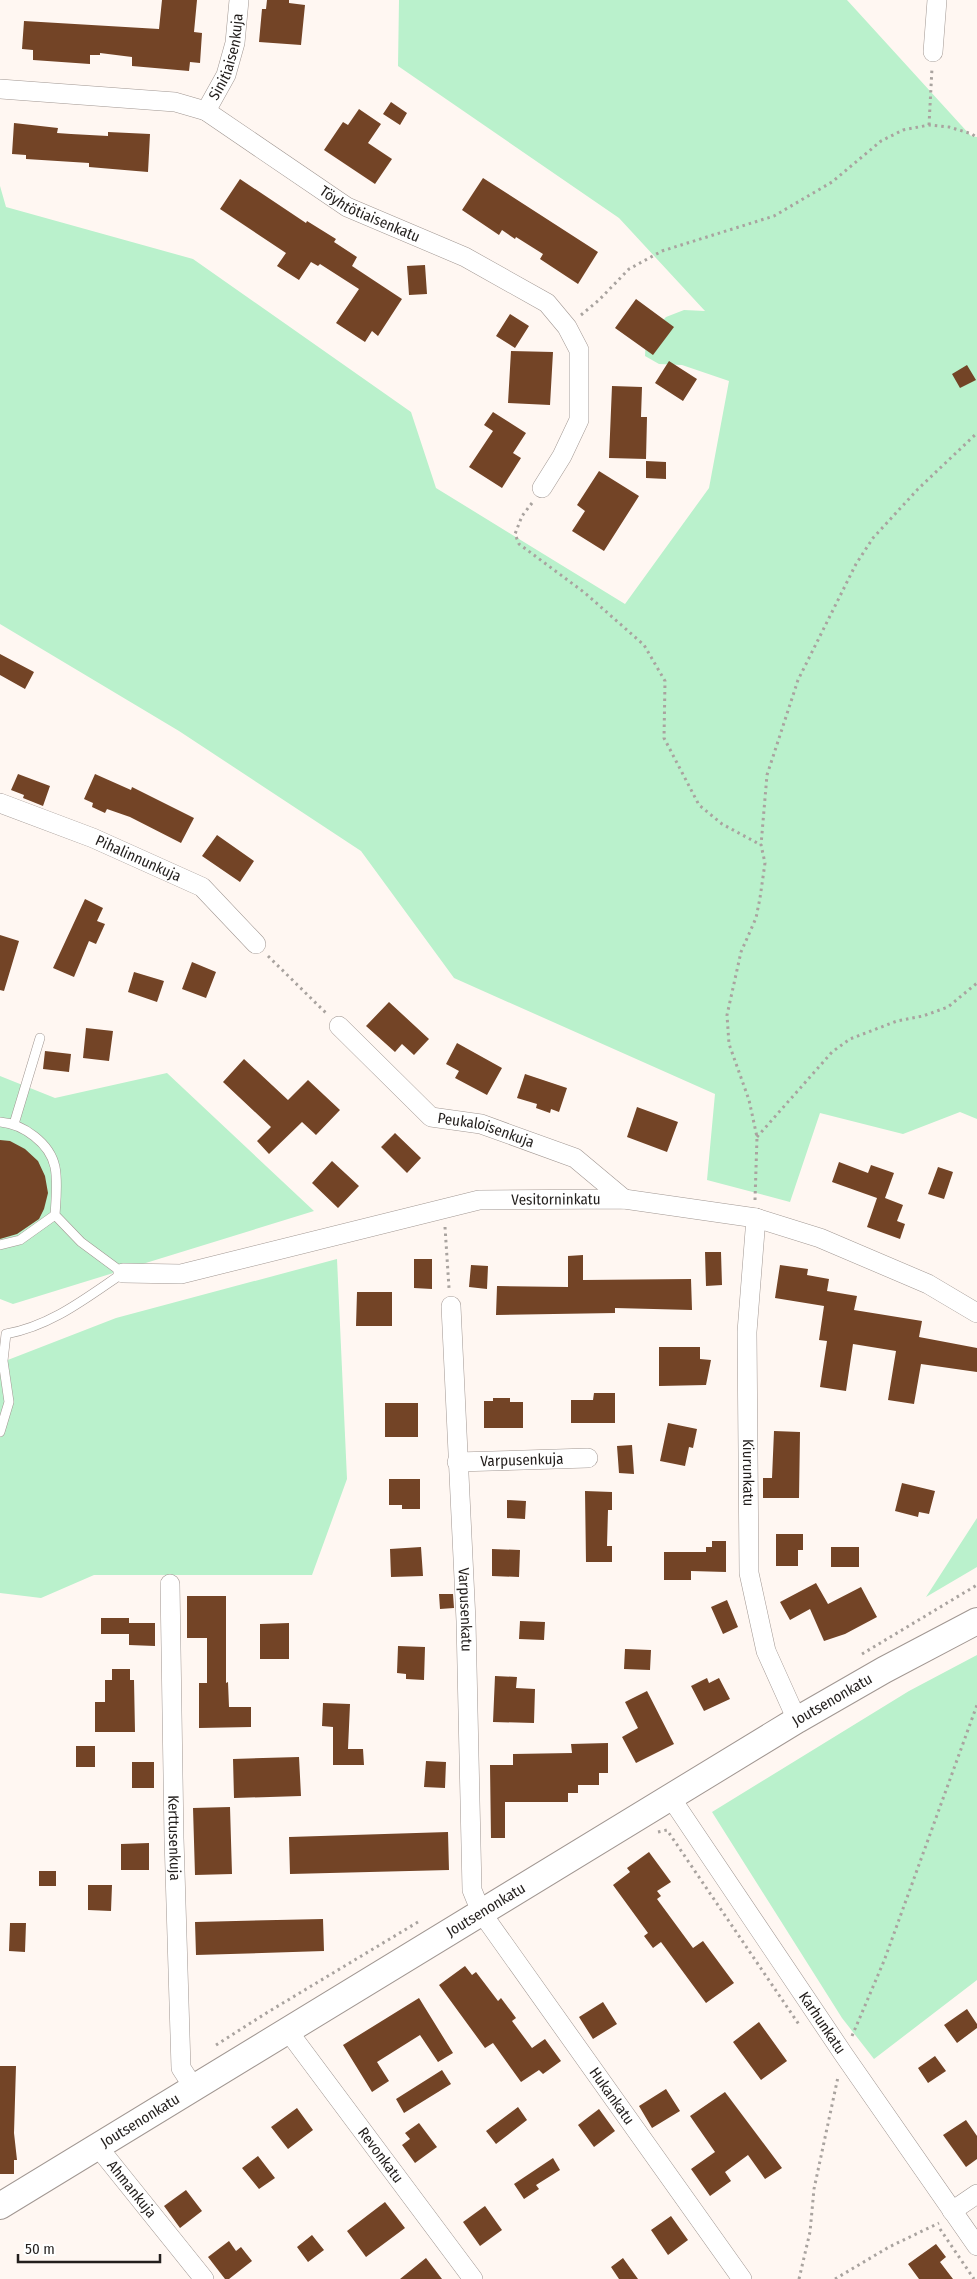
<svg xmlns="http://www.w3.org/2000/svg" width="977" height="2279" viewBox="0 0 977 2279" font-family="'Fira Sans Condensed',sans-serif">
<rect width="100%" height="100%" fill="#fff7f2"/>
<!-- green -->
<path fill="#baf1cc" d="M 399,0 L 847,0 L 971,136 L 977,137 L 977,1119 L 960,1112 L 903,1134 L 820,1113 L 790,1202 L 707,1180 L 715,1094 L 454,978 L 361,851 L 179,731 L 0,624 L 0,186 L 6,207 L 193,259 L 411,412 L 436,488 L 625,604 L 709,488 L 729,381 L 682,365 L 659,364 L 645,356 L 646,338 L 666,317 L 684,310 L 705,311 L 619,218 L 398,66 Z
M 167,1073 L 314,1211 L 13,1304 L 0,1299 L 0,1076 L 55,1098 Z
M 337,1259 L 347,1479 L 312,1575 L 94,1575 L 41,1598 L 0,1593 L 0,1363 L 116,1318 Z
M 977,1518 L 977,1567 L 926,1597 Z
M 977,1655 L 977,1980 L 874,2059 L 842,2018 L 712,1812 L 909,1691 Z"/>
<!-- building -->
<path fill="#734426" d="M 162,0 L 197,0 L 194,32 L 202,33 L 200,63 L 190,62 L 189,71 L 132,66 L 132,57 L 100,53 L 100,55 L 90,55 L 90,64 L 33,60 L 33,50 L 22,49 L 24,21 L 159,29 Z
M 267,0 L 289,0 L 289,3 L 305,5 L 301,45 L 259,42 L 262,9 L 266,9 Z
M 391,102 L 407,113 L 400,125 L 383,114 Z
M 359,109 L 381,124 L 368,143 L 392,159 L 375,184 L 324,150 L 343,122 L 348,125 Z
M 14,123 L 58,128 L 57,133 L 71,134 L 108,136 L 108,132 L 150,134 L 148,172 L 89,167 L 89,163 L 26,159 L 26,155 L 12,154 Z
M 483,178 L 598,252 L 578,284 L 540,259 L 543,254 L 516,237 L 515,239 L 502,230 L 499,235 L 462,210 Z
M 240,179 L 306,223 L 307,221 L 336,239 L 334,242 L 357,257 L 352,266 L 402,299 L 378,336 L 372,331 L 365,342 L 336,323 L 359,289 L 320,264 L 318,266 L 311,262 L 299,280 L 277,266 L 286,253 L 220,209 Z
M 425,265 L 427,294 L 409,295 L 407,266 Z
M 636,299 L 674,327 L 653,355 L 615,328 Z
M 510,314 L 529,326 L 515,348 L 496,336 Z
M 511,351 L 553,352 L 550,405 L 508,403 Z
M 669,361 L 697,379 L 683,401 L 655,383 Z
M 967,365 L 976,380 L 960,388 L 952,374 Z
M 612,386 L 642,387 L 641,417 L 647,417 L 646,459 L 609,458 Z
M 493,412 L 526,433 L 513,453 L 521,458 L 502,488 L 469,467 L 493,431 L 484,425 Z
M 646,461 L 666,462 L 666,479 L 646,478 Z
M 599,471 L 639,496 L 604,551 L 572,531 L 585,511 L 577,505 Z
M 0,654 L 34,672 L 25,689 L 0,675 Z
M 18,774 L 50,786 L 43,806 L 23,798 L 24,795 L 11,790 Z
M 95,774 L 131,790 L 132,787 L 194,818 L 181,843 L 130,817 L 107,809 L 105,813 L 92,807 L 93,803 L 84,799 Z
M 217,835 L 254,861 L 240,882 L 202,856 Z
M 85,899 L 103,908 L 97,921 L 105,924 L 96,944 L 89,941 L 74,977 L 53,968 Z
M 0,935 L 19,941 L 4,991 L 0,990 Z
M 192,962 L 216,972 L 206,998 L 182,989 Z
M 134,972 L 164,981 L 157,1002 L 128,992 Z
M 389,1002 L 429,1039 L 414,1055 L 402,1044 L 395,1052 L 366,1026 Z
M 86,1028 L 113,1031 L 109,1061 L 83,1058 Z
M 457,1043 L 502,1068 L 487,1095 L 455,1078 L 459,1071 L 446,1064 Z
M 45,1051 L 71,1054 L 69,1072 L 43,1069 Z
M 244,1059 L 288,1100 L 308,1080 L 340,1110 L 316,1135 L 302,1122 L 269,1154 L 257,1141 L 271,1127 L 223,1082 Z
M 525,1074 L 567,1088 L 559,1112 L 551,1109 L 550,1113 L 536,1108 L 537,1104 L 517,1098 Z
M 637,1107 L 678,1122 L 667,1152 L 627,1137 Z
M 395,1133 L 421,1158 L 407,1173 L 381,1147 Z
M 0,1140 L 10,1141 L 25,1149 L 38,1161 L 45,1176 L 48,1193 L 44,1209 L 39,1219 L 17,1234 L 0,1239 Z
M 332,1161 L 359,1186 L 338,1208 L 312,1183 Z
M 839,1162 L 868,1173 L 871,1165 L 894,1173 L 885,1198 L 903,1205 L 897,1221 L 905,1224 L 900,1239 L 867,1227 L 877,1198 L 832,1182 Z
M 938,1167 L 953,1172 L 944,1199 L 928,1194 Z
M 705,1252 L 721,1252 L 722,1285 L 706,1286 Z
M 583,1255 L 583,1280 L 691,1279 L 692,1310 L 615,1308 L 615,1313 L 496,1315 L 497,1286 L 568,1287 L 568,1256 Z
M 414,1259 L 432,1259 L 432,1289 L 414,1288 Z
M 471,1265 L 488,1266 L 487,1289 L 469,1287 Z
M 780,1265 L 808,1269 L 807,1275 L 829,1279 L 827,1291 L 857,1296 L 854,1310 L 922,1321 L 919,1337 L 977,1348 L 977,1372 L 921,1364 L 914,1404 L 888,1400 L 896,1351 L 853,1344 L 846,1391 L 820,1387 L 827,1341 L 819,1340 L 824,1306 L 775,1298 Z
M 357,1292 L 392,1292 L 392,1326 L 356,1326 Z
M 659,1347 L 700,1347 L 700,1359 L 711,1360 L 706,1385 L 659,1386 Z
M 594,1393 L 615,1393 L 615,1423 L 571,1423 L 571,1400 L 593,1400 Z
M 493,1398 L 510,1398 L 510,1402 L 523,1402 L 523,1428 L 484,1428 L 484,1401 L 493,1401 Z
M 385,1403 L 418,1403 L 418,1437 L 385,1437 Z
M 668,1423 L 697,1429 L 693,1448 L 689,1447 L 685,1466 L 660,1461 Z
M 774,1431 L 800,1432 L 799,1498 L 763,1498 L 763,1478 L 772,1478 Z
M 632,1445 L 634,1474 L 619,1473 L 617,1446 Z
M 389,1479 L 420,1479 L 420,1509 L 402,1509 L 402,1505 L 389,1505 Z
M 902,1483 L 935,1491 L 929,1514 L 919,1512 L 918,1517 L 895,1511 Z
M 585,1491 L 612,1492 L 612,1510 L 608,1510 L 607,1546 L 612,1546 L 612,1562 L 586,1562 Z
M 507,1500 L 526,1501 L 525,1519 L 507,1518 Z
M 776,1534 L 803,1534 L 803,1550 L 798,1550 L 798,1566 L 776,1566 Z
M 712,1541 L 726,1541 L 726,1572 L 691,1571 L 691,1580 L 664,1580 L 664,1552 L 706,1552 L 706,1547 L 712,1547 Z
M 421,1547 L 423,1576 L 391,1577 L 390,1549 Z
M 831,1547 L 859,1547 L 859,1567 L 831,1567 Z
M 492,1549 L 520,1550 L 519,1577 L 492,1576 Z
M 816,1583 L 828,1604 L 861,1587 L 877,1617 L 845,1634 L 824,1641 L 810,1609 L 790,1620 L 780,1602 Z
M 439,1594 L 453,1594 L 454,1608 L 440,1609 Z
M 187,1596 L 226,1596 L 226,1683 L 228,1682 L 229,1707 L 251,1707 L 251,1727 L 199,1728 L 199,1683 L 207,1683 L 207,1638 L 187,1638 Z
M 727,1600 L 738,1627 L 723,1634 L 711,1607 Z
M 101,1618 L 129,1618 L 129,1634 L 101,1634 Z
M 520,1621 L 545,1622 L 544,1640 L 519,1639 Z
M 129,1623 L 155,1623 L 155,1646 L 129,1645 Z
M 289,1623 L 289,1659 L 260,1659 L 260,1624 Z
M 398,1646 L 425,1647 L 424,1680 L 406,1679 L 406,1674 L 397,1673 Z
M 625,1649 L 651,1650 L 650,1670 L 624,1669 Z
M 112,1669 L 130,1669 L 130,1680 L 134,1680 L 135,1732 L 95,1732 L 95,1702 L 105,1702 L 105,1680 L 112,1680 Z
M 495,1676 L 517,1677 L 516,1688 L 535,1689 L 534,1723 L 493,1722 Z
M 707,1678 L 709,1683 L 719,1678 L 730,1699 L 704,1711 L 691,1686 Z
M 647,1691 L 674,1744 L 636,1763 L 622,1737 L 638,1728 L 625,1702 Z
M 323,1703 L 350,1704 L 348,1749 L 363,1749 L 364,1765 L 333,1765 L 333,1727 L 322,1726 Z
M 608,1743 L 608,1773 L 599,1773 L 599,1785 L 578,1785 L 578,1793 L 568,1793 L 568,1802 L 505,1802 L 505,1838 L 491,1838 L 490,1765 L 513,1765 L 513,1754 L 572,1753 L 571,1744 Z
M 76,1746 L 95,1746 L 95,1767 L 76,1767 Z
M 299,1757 L 301,1796 L 234,1798 L 233,1759 Z
M 426,1761 L 446,1762 L 445,1788 L 424,1787 Z
M 132,1762 L 154,1762 L 154,1788 L 132,1788 Z
M 230,1807 L 232,1874 L 195,1875 L 193,1808 Z
M 448,1832 L 449,1870 L 290,1874 L 289,1837 Z
M 149,1843 L 149,1870 L 121,1870 L 121,1844 Z
M 649,1852 L 671,1882 L 657,1891 L 661,1896 L 657,1899 L 693,1948 L 703,1941 L 734,1983 L 706,2003 L 661,1942 L 653,1948 L 644,1936 L 648,1933 L 613,1885 L 630,1872 L 627,1868 Z
M 39,1871 L 56,1871 L 56,1886 L 39,1886 Z
M 88,1885 L 112,1885 L 111,1911 L 88,1910 Z
M 323,1919 L 324,1951 L 196,1955 L 195,1922 Z
M 10,1923 L 26,1923 L 25,1952 L 9,1951 Z
M 465,1966 L 472,1975 L 476,1972 L 498,2001 L 501,1998 L 516,2018 L 512,2021 L 532,2048 L 545,2039 L 561,2061 L 543,2074 L 539,2070 L 521,2082 L 493,2043 L 485,2048 L 439,1985 Z
M 419,1998 L 453,2053 L 438,2062 L 420,2035 L 377,2062 L 389,2081 L 372,2092 L 343,2045 Z
M 603,2002 L 617,2024 L 593,2039 L 579,2017 Z
M 967,2009 L 977,2024 L 977,2028 L 957,2043 L 944,2025 Z
M 759,2022 L 787,2061 L 761,2080 L 733,2042 Z
M 935,2056 L 946,2071 L 928,2083 L 918,2068 Z
M 0,2066 L 16,2066 L 14,2133 L 17,2160 L 14,2160 L 14,2174 L 0,2174 Z
M 442,2070 L 451,2084 L 404,2113 L 396,2099 Z
M 666,2089 L 680,2111 L 652,2128 L 639,2106 Z
M 725,2092 L 782,2168 L 765,2179 L 748,2155 L 725,2172 L 731,2181 L 710,2196 L 691,2169 L 715,2152 L 690,2116 Z
M 518,2107 L 527,2120 L 496,2144 L 486,2131 Z
M 297,2108 L 313,2130 L 288,2149 L 271,2127 Z
M 599,2109 L 615,2131 L 594,2147 L 578,2125 Z
M 966,2120 L 977,2136 L 977,2159 L 966,2167 L 943,2135 Z
M 419,2123 L 437,2147 L 415,2163 L 402,2145 L 410,2139 L 405,2133 Z
M 258,2156 L 275,2178 L 259,2189 L 242,2168 Z
M 553,2158 L 560,2170 L 536,2185 L 539,2189 L 524,2199 L 514,2184 Z
M 186,2190 L 202,2211 L 180,2228 L 164,2206 Z
M 385,2202 L 405,2228 L 366,2257 L 347,2231 Z
M 485,2206 L 502,2230 L 480,2246 L 463,2222 Z
M 671,2216 L 688,2240 L 668,2255 L 651,2230 Z
M 312,2235 L 324,2250 L 308,2262 L 297,2247 Z
M 229,2241 L 236,2251 L 241,2247 L 252,2261 L 229,2279 L 225,2279 L 208,2257 Z
M 936,2244 L 946,2257 L 940,2262 L 953,2279 L 919,2279 L 908,2264 Z
M 426,2258 L 442,2279 L 400,2279 Z
M 623,2258 L 638,2279 L 619,2279 L 611,2267 Z"/>
<g fill="none" stroke-linecap="round" stroke-linejoin="round">
<!-- service casing -->
<g stroke="#a19792" stroke-width="10">
<path id="service" d="M 0,1122 C 23,1124 50,1143 55,1167 C 58,1182 56,1200 55,1215 L 81,1242 L 123,1273 C 86,1298 51,1326 6,1334 L 3,1361 L 9,1402 L 0,1432
M 14,1124 L 40,1038
M 0,1245 L 20,1240 L 55,1215"/>
</g>
<!-- minor casing -->
<g stroke="#a19792" stroke-width="20">
<g id="minor">
<path d="M 933,52 L 937,0"/>
<path id="s1" d="M 0,89 L 175,102 L 206,111 L 347,207 L 465,257 L 547,303 L 567,327 L 579,350 L 579,420 L 562,456 L 542,488"/>
<path id="s2" d="M 206,111 L 226,75 L 235,43 L 239,0"/>
<path id="s3" d="M 0,803 L 93,838 L 202,887 L 256,944"/>
<path id="s4" d="M 339,1026 L 431,1117 L 481,1124 L 575,1158 L 624,1199"/>
<path id="s5" d="M 756,1218 L 747,1332 L 749,1573 L 766,1651 L 797,1720"/>
<path id="s6" d="M 123,1273 L 181,1274 L 479,1200 L 624,1199 L 756,1218 L 820,1238 L 928,1284 L 977,1313"/>
<path id="s7" d="M 451,1306 L 466,1621 L 472,1890 L 481,1912 L 742,2279"/>
<path id="s8" d="M 457,1462 L 588,1458"/>
<path id="s9" d="M 170,1584 L 174,1838 L 181,2068 L 194,2088"/>
<path id="s10" d="M 671,1798 L 844,2055 L 977,2246"/>
<path id="s11" d="M 288,2031 L 473,2279"/>
<path id="s12" d="M 98,2147 L 204,2279"/>
<path d="M 952,2211 L 977,2194"/>
</g>
</g>
<!-- secondary casing -->
<g stroke="#a19792" stroke-width="28">
<g id="secondary">
<path id="s13" d="M 0,2206 L 797,1720 L 884,1670 L 977,1621"/>
</g>
</g>
<!-- path -->
<path stroke="#a9a39f" stroke-width="3" stroke-dasharray="2.5 4" stroke-linecap="butt" d="M 929,125 L 932,68
M 581,315 L 599,300 L 629,269 L 662,251 L 774,216 L 832,182 L 881,141 L 903,130 L 929,125 L 949,127 L 972,134 L 977,138
M 532,503 L 522,516 L 515,534 L 519,544 L 585,593 L 644,645 L 665,681 L 664,738 L 699,805 L 722,824 L 761,845
M 268,956 L 326,1013
M 757,1137 L 832,1052 L 850,1039 L 897,1021 L 923,1016 L 948,1007 L 977,983
M 755,1200 L 757,1137 L 749,1100 L 729,1044 L 727,1015 L 741,952 L 756,918 L 760,898 L 765,863 L 761,845 L 767,775 L 798,680 L 856,564 L 873,538 L 918,489 L 977,433
M 445,1227 L 449,1288
M 862,1654 L 977,1585
M 658,1832 L 667,1830 L 800,2026
M 852,2036 L 884,1961 L 977,1705
M 216,2045 L 268,2012 L 418,1922
M 940,2229 L 974,2279
M 799,2279 L 810,2232 L 814,2189 L 838,2077
M 835,2279 L 889,2247 L 939,2223"/>
<!-- service -->
<use href="#service" stroke="#fff" stroke-width="9"/>
<!-- minor -->
<use href="#minor" stroke="#fff" stroke-width="19"/>
<!-- secondary -->
<use href="#secondary" stroke="#fff" stroke-width="26"/>
</g>
<g text-anchor="middle" stroke-width="5" stroke-linejoin="round" paint-order="stroke">
<!-- street labels -->
<g font-size="15" fill="#231f1d" stroke="#fff">
<text dy="5" stroke="none"><textPath href="#s2" startOffset="59">Sinitiaisenkuja</textPath></text>
<text dy="5" stroke="none"><textPath href="#s1" startOffset="402">Töyhtötiaisenkatu</textPath></text>
<text dy="5" stroke="none"><textPath href="#s3" startOffset="149">Pihalinnunkuja</textPath></text>
<text dy="5" stroke="none"><textPath href="#s4" startOffset="186">Peukaloisenkuja</textPath></text>
<text dy="5" stroke="none"><textPath href="#s6" startOffset="442">Vesitorninkatu</textPath></text>
<text dy="5" stroke="none"><textPath href="#s8" startOffset="65">Varpusenkuja</textPath></text>
<text dy="5" stroke="none"><textPath href="#s5" startOffset="255">Kiurunkatu</textPath></text>
<text dy="5" stroke="none"><textPath href="#s7" startOffset="304">Varpusenkatu</textPath></text>
<text dy="5" stroke="none"><textPath href="#s13" startOffset="974">Joutsenonkatu</textPath></text>
<text dy="5" stroke="none"><textPath href="#s9" startOffset="254">Kerttusenkuja</textPath></text>
<text dy="5" stroke="none"><textPath href="#s13" startOffset="569">Joutsenonkatu</textPath></text>
<text dy="5" stroke="none"><textPath href="#s10" startOffset="271">Karhunkatu</textPath></text>
<text dy="5" stroke="none"><textPath href="#s7" startOffset="834">Hukankatu</textPath></text>
<text dy="5" stroke="none"><textPath href="#s13" startOffset="164">Joutsenonkatu</textPath></text>
<text dy="5" stroke="none"><textPath href="#s11" startOffset="155">Revonkatu</textPath></text>
<text dy="5" stroke="none"><textPath href="#s12" startOffset="54">Ahmankuja</textPath></text>
</g>
</g>
<!-- scale -->
<path d="M18 2254v8h142v-8" fill="none" stroke="#231f1d" stroke-width="2.5"/>
<text x="25" y="2254" font-size="15" fill="#231f1d" stroke="#ffffff" stroke-width="4" paint-order="stroke">50 m</text>
</svg>
